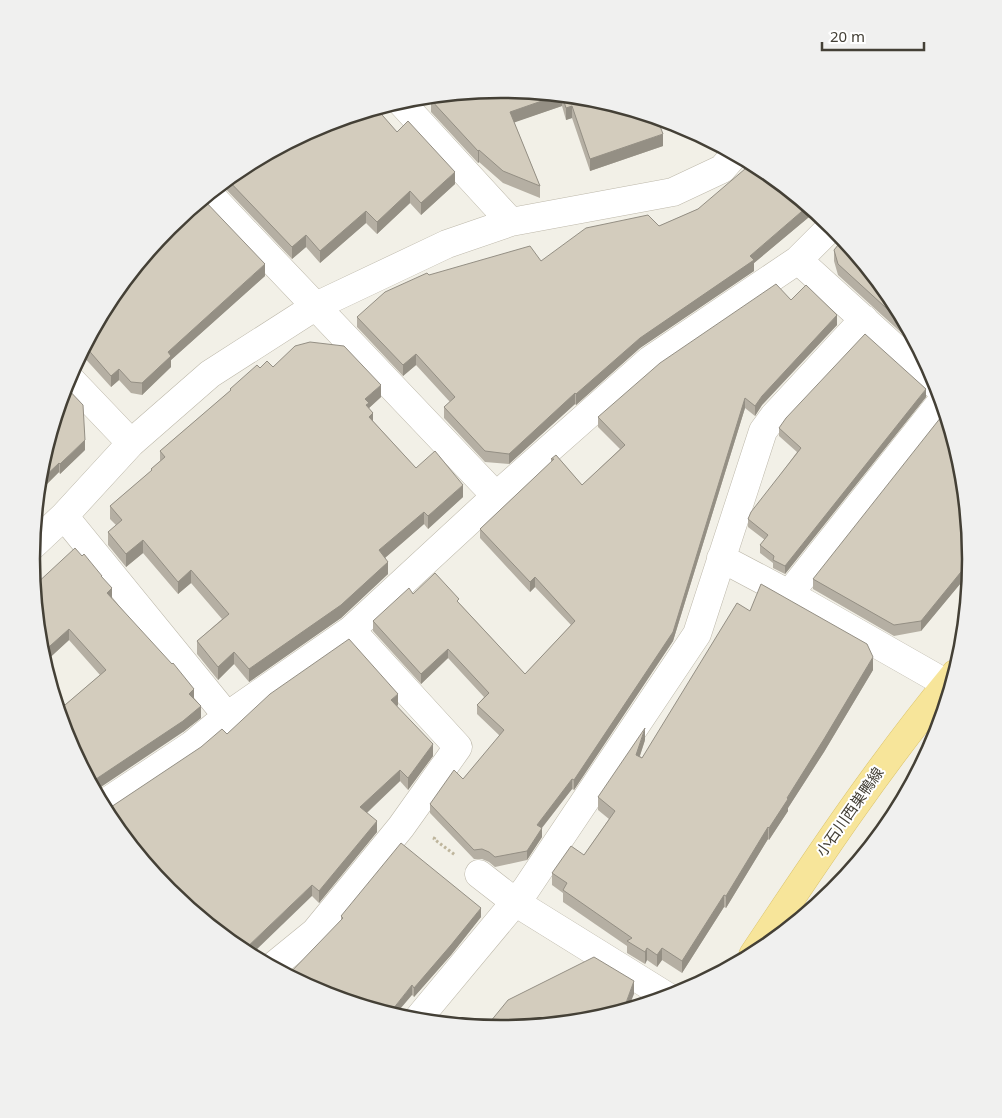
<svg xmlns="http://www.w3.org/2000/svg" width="1002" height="1118" viewBox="0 0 1002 1118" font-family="'Noto Sans','Noto Sans JP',sans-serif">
<rect width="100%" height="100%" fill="#f2f0e7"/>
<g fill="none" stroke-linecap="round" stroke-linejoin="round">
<!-- minor casing -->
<g stroke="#bdb8aa" stroke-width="29">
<path id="minor" d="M 400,101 L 511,222
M 209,194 L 496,496
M 798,260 L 937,386
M 68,377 L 131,443
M 64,516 L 227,716
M 33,545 L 64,516 L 131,443 L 210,374 L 316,306 L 447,244 L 511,222 L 673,192 L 722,169 L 735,154
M 721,558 L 789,594 L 947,684
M 789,594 L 942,401
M 102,805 L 192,745 L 227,716 L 351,630 L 496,496 L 650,360 L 798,260 L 832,226
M 479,874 L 515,902 L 668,997
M 272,967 L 315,932 L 401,827 L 458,747 L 351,630
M 417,1020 L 526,889 L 697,634 L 763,431 L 774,416 L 864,319"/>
</g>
<!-- major casing -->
<g stroke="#dbc36b" stroke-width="29">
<path id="major" d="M 753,955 C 817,859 881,763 955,674"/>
</g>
<!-- path -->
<path stroke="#beb59c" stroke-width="3" stroke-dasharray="2.5 2.5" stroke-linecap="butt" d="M 435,837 L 434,839 L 455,855"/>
<!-- minor -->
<use href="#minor" stroke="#fff" stroke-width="28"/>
<!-- major -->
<use href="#major" stroke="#f7e59a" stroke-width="28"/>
</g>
<!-- wall -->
<path fill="#b5afa3" d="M 501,89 L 593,98 L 663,146 L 590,171 L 572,118 L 566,120 L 562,106 L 514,122 L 540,186 L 540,198 L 503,183 L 479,162 L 478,163 L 431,112 L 431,100 L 434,97 L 434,96 Z
M 397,132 L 455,184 L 421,215 L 410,203 L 377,234 L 366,223 L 320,263 L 306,247 L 292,259 L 222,185 L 222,183 L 240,168 Z
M 762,169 L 815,212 L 754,263 L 754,271 L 640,348 L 576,405 L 575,404 L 509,464 L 485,462 L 444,418 L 444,407 L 450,402 L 416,365 L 403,376 L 357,327 L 357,317 L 429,275 L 541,261 L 659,226 L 698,209 Z
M 834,250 L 892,298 L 918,348 L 838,275 L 834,261 Z
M 265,276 L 171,360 L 171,367 L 142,395 L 131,393 L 119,380 L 111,387 L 81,354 L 111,298 Z
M 791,300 L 837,325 L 762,405 L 755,416 L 745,408 L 673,641 L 574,790 L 572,789 L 542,828 L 542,837 L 527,860 L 495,867 L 489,862 L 482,859 L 474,859 L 430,813 L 430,804 L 463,779 L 500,736 L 477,714 L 477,705 L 484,697 L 448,658 L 421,684 L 373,631 L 373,621 L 413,594 L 459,603 L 525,674 L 571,625 L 535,587 L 530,592 L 480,538 L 480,529 L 551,462 L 551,459 L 556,455 L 582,485 L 620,449 L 598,427 L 598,417 Z
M 273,367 L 381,397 L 369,408 L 373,421 L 416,468 L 463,497 L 428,529 L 424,524 L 385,558 L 388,574 L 341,618 L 249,682 L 234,664 L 218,680 L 197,654 L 197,641 L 222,619 L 191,583 L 178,594 L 143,553 L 126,567 L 108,545 L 108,532 L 116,525 L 110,519 L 110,506 L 151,471 L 151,469 L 160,461 L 160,451 L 230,391 L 230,389 L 260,368 Z
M 926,397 L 785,574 L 773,568 L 773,563 L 760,553 L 760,545 L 765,540 L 748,527 L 748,519 L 797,452 L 779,436 L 779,428 Z
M 85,450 L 60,474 L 59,472 L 38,493 L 40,467 Z
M 82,556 L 102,577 L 112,599 L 194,699 L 201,718 L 183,732 L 65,705 L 100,675 L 69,640 L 44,663 Z
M 971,559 L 966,579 L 965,578 L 921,631 L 894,636 L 813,589 L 813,579 Z
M 750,611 L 873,670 L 824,752 L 788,808 L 788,811 L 769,840 L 768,839 L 726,908 L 724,907 L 682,973 L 662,960 L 657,967 L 647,960 L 645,964 L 627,953 L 627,946 L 563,902 L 563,893 L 552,885 L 552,873 L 584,855 L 609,819 L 598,810 L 598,797 L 645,740 L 640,756 L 642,758 Z
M 398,705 L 397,706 L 433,756 L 408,790 L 400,781 L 367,813 L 377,832 L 319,903 L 312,896 L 111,807 L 227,734 Z
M 341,916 L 481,917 L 451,955 L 414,997 L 341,920 Z"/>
<!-- shaded-wall -->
<path fill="#948f84" d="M 559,95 L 562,95 L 562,106 L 510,124 L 510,112 Z
M 572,106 L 572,118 L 566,120 L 566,108 Z
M 663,134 L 663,146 L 590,171 L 590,159 Z
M 479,150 L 479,162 L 478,163 L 478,151 Z
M 455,172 L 455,184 L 421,215 L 421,203 Z
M 410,191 L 410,203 L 377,234 L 377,222 Z
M 808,206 L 815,212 L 754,263 L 754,271 L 640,348 L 576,405 L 576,394 L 640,338 L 750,256 Z
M 366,211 L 366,223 L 320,263 L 320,251 Z
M 306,235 L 306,247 L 292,259 L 292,247 Z
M 265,264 L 265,276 L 171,360 L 171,367 L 142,395 L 142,383 L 168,352 Z
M 837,315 L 837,325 L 762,405 L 755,416 L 755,406 L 762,396 Z
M 416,354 L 416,365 L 403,376 L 403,365 Z
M 119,369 L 119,380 L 111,387 L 111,376 Z
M 381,385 L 381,397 L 369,408 L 369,416 L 365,399 Z
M 926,389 L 926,397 L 785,574 L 785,566 Z
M 575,393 L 575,404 L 509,464 L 509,454 Z
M 745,398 L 745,408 L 673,641 L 574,790 L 574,780 Z
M 373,413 L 373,426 L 369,417 Z
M 85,440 L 85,450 L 60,474 L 60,464 Z
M 59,463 L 59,472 L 38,493 L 39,482 Z
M 463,485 L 463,497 L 428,529 L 428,516 Z
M 424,512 L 424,524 L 379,563 L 379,550 Z
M 143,540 L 143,553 L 126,567 L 126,554 Z
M 388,562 L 388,574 L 341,618 L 249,682 L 249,669 Z
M 970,564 L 969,576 L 966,579 L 966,568 Z
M 965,567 L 965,578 L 921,631 L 921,621 Z
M 191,570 L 191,583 L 178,594 L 178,582 Z
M 535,577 L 535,587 L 530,592 L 530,582 Z
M 112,588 L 112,600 L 107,593 Z
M 69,629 L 69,640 L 44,663 L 41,654 Z
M 448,649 L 448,658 L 421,684 L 421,674 Z
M 234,652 L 234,664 L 218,680 L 218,667 Z
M 873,657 L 873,670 L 824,752 L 788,808 L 788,811 L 769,840 L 769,828 Z
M 194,689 L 194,701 L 189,694 Z
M 398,694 L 398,705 L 391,712 L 391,700 Z
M 201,706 L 201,718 L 183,732 L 95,791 L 91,783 L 93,781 Z
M 645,728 L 645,740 L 636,767 L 636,755 Z
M 433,744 L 433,756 L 408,790 L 408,778 Z
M 400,770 L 400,781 L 360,819 L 360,807 Z
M 572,779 L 572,789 L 537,834 L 537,825 Z
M 377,821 L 377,832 L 319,903 L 319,891 Z
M 768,827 L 768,839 L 726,908 L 726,896 Z
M 542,828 L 542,837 L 527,860 L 527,851 Z
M 312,885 L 312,896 L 251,955 L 243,951 Z
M 724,895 L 724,907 L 682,973 L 682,961 Z
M 481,908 L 481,917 L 451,955 L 414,997 L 414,988 Z
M 647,948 L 647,960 L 645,964 L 645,952 Z
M 662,948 L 662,960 L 657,967 L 657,955 Z
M 634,981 L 634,994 L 628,1009 L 623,1011 Z
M 412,985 L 412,995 L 395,1015 L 389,1014 Z"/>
<!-- building -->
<path fill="#d3ccbd" stroke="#948f84" d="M 501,89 L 559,95 L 510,112 L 540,186 L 503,171 L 479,150 L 478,151 L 431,100 L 436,96 L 435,96 Z
M 562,95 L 593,98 L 657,118 L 663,134 L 590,159 L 572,106 L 566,108 Z
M 376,108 L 397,132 L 408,121 L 455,172 L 421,203 L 410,191 L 377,222 L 366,211 L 320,251 L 306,235 L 292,247 L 227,179 L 240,168 L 322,125 Z
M 752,163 L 762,169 L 808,206 L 750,256 L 754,260 L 640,338 L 576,394 L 575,393 L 509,454 L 485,451 L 444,407 L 455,397 L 416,354 L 403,365 L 357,317 L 385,292 L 427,273 L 429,275 L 530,246 L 541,261 L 586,228 L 648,215 L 659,226 L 698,209 Z
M 203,199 L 265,264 L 168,352 L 171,356 L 142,383 L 131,382 L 119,369 L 111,376 L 85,346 L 111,298 L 169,227 Z
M 843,239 L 892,298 L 907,327 L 838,264 L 834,250 Z
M 776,284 L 791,300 L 806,285 L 837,315 L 762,396 L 755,406 L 745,398 L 673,632 L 574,780 L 572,779 L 537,825 L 542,828 L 527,851 L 495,857 L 489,852 L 482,849 L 474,850 L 430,804 L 454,770 L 463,779 L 504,730 L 477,705 L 489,693 L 448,649 L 421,674 L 373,621 L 409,588 L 413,594 L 435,573 L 459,599 L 457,601 L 525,674 L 575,621 L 535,577 L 530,582 L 480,529 L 554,459 L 551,459 L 556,455 L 582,485 L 625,445 L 598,417 L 660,363 Z
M 865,334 L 926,389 L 785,566 L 773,560 L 774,556 L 760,545 L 768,535 L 748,519 L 751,512 L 801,448 L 779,428 L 786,418 Z
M 310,342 L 344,346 L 381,385 L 365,399 L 369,403 L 366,405 L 373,413 L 369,417 L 416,468 L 435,451 L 463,485 L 428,516 L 424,512 L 379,550 L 388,562 L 341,605 L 249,669 L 234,652 L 218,667 L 197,641 L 229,614 L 191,570 L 178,582 L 143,540 L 126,554 L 108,532 L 122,520 L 110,506 L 152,470 L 151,469 L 165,457 L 160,451 L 231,390 L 230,389 L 257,365 L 260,368 L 267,361 L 273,367 L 295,346 Z
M 65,386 L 83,405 L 85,440 L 60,464 L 59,463 L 39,482 L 40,467 Z
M 945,412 L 962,468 L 971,559 L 970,564 L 966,568 L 965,567 L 921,621 L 894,625 L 813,579 Z
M 75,548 L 82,556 L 84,554 L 102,576 L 101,576 L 112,588 L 107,593 L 172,664 L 173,663 L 194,689 L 189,694 L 201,706 L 183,721 L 93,781 L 91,783 L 67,738 L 52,691 L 65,705 L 106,670 L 69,629 L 41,654 L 40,650 L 34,586 Z
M 761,584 L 867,644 L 873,657 L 824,739 L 787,798 L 788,799 L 769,828 L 768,827 L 726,896 L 724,895 L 682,961 L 662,948 L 657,955 L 647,948 L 645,952 L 627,941 L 632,938 L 563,890 L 567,883 L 552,873 L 571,846 L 584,855 L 615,811 L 598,797 L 645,728 L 636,755 L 642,758 L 737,603 L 750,611 Z
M 349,639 L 398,694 L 391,700 L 433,744 L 408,778 L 400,770 L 360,807 L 377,821 L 319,891 L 312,885 L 243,951 L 240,949 L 169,891 L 110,820 L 104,809 L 111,807 L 201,747 L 222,729 L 227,734 L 270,694 Z
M 401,843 L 481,908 L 451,945 L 414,988 L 412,985 L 389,1014 L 321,993 L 288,975 L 343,918 L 341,916 Z
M 594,957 L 634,981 L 623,1011 L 592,1020 L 501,1029 L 486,1027 L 508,1000 Z"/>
<g text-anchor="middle" stroke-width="4" stroke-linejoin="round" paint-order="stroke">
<!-- street labels -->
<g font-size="15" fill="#444036" stroke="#fff">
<text transform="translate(850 812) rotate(-55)" y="5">小石川西巣鴨線</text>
</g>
</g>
<!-- crop -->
<path d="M0 0H1002V1118H0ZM40 559a461 461 0 1 1 922 0a461 461 0 1 1-922 0Z" fill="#f0f0ef" fill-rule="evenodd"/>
<path fill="none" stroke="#444036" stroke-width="2.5" d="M40 559a461 461 0 1 1 922 0a461 461 0 1 1-922 0Z"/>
<!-- scale -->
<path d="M822 42v8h102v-8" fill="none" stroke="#444036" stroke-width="2.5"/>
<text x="830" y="42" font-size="15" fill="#444036" stroke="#ffffff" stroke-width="4" paint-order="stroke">20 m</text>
</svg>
